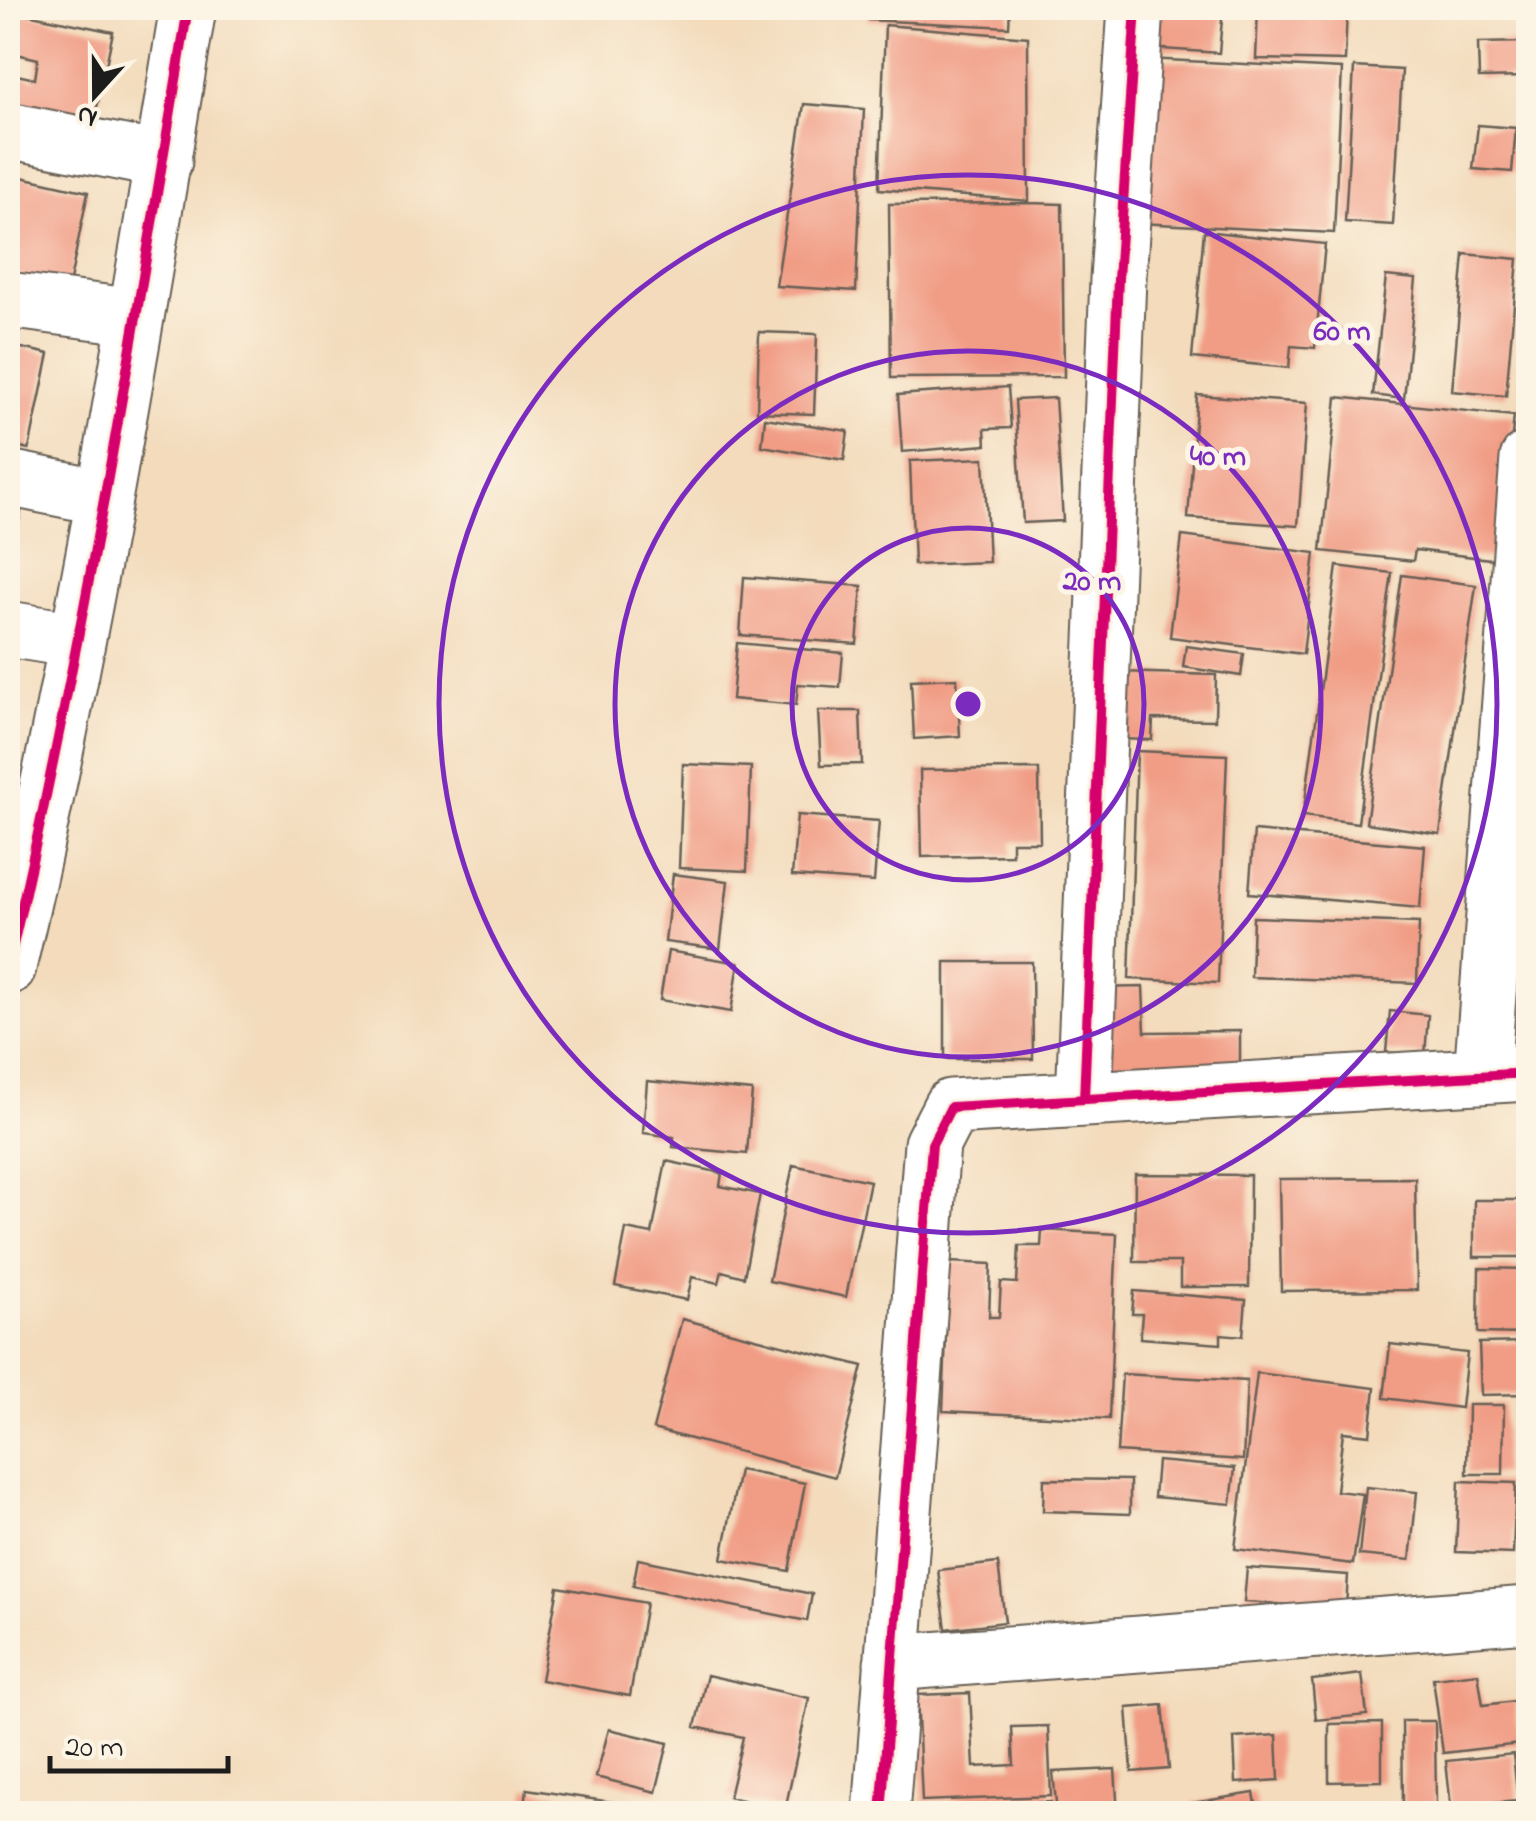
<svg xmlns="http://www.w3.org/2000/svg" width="1536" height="1821" viewBox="0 0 1536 1821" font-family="'Indie Flower',sans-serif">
<rect width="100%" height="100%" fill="#fcf5e5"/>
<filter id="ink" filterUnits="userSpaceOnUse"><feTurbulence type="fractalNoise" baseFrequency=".01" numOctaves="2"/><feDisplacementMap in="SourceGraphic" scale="20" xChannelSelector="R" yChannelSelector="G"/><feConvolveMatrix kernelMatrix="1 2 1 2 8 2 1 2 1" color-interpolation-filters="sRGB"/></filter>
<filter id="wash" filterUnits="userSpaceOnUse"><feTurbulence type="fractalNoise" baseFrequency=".0048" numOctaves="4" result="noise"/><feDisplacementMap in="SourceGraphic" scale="40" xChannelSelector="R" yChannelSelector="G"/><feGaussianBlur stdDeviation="2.25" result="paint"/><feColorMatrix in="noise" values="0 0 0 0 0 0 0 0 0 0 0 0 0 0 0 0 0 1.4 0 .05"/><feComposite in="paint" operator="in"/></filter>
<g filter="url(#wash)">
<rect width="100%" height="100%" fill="#f3dbbc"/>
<g id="blocks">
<!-- building -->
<path fill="#f19d86" d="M 868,8 L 1010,8 L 1009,27 L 868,20 Z
M 1152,8 L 1223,8 L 1219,53 L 1149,48 Z
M 1258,8 L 1347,8 L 1345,61 L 1256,59 Z
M 8,10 L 113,32 L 93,126 L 8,109 L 8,73 L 35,79 L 38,59 L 8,52 Z
M 885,25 L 1028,37 L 1029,201 L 879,189 Z
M 1527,42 L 1528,77 L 1479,78 L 1478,43 Z
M 1147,59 L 1342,69 L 1334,233 L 1139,223 Z
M 1354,67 L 1402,70 L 1393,225 L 1345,222 Z
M 804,104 L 864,109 L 856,291 L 776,286 Z
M 1478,125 L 1516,128 L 1512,172 L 1473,169 Z
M 8,174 L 88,192 L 69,286 L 8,273 L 8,238 L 10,239 L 15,219 L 8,217 Z
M 1029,203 L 1062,204 L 1064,377 L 891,378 L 889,204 Z
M 1204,231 L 1325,244 L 1315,348 L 1291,346 L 1289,368 L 1192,358 Z
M 1464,254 L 1518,259 L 1506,396 L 1452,391 Z
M 1386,276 L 1416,279 L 1404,399 L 1373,395 Z
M 759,332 L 817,334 L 814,414 L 757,412 Z
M 8,345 L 49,354 L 29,449 L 8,445 Z
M 1008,387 L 1011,428 L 985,429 L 986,445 L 902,452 L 898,395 Z
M 1197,395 L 1307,403 L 1298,526 L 1188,518 Z
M 1337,397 L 1514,416 L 1499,560 L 1415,550 L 1413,561 L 1321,551 Z
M 1055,398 L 1063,521 L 1023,523 L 1015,400 Z
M 765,418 L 848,431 L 844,460 L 762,446 Z
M 984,458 L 989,562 L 914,565 L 910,461 Z
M 8,508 L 21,511 L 9,567 L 8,567 Z
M 1182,536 L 1315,553 L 1303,654 L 1170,637 Z
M 1337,566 L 1392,573 L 1358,823 L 1303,816 Z
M 1402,575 L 1476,585 L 1440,834 L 1366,823 Z
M 744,577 L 862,586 L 857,644 L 740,635 Z
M 737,643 L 843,653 L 840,687 L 798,684 L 796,705 L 732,699 Z
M 1186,646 L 1244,654 L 1241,676 L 1183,667 Z
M 1119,672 L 1216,675 L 1215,720 L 1153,719 L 1152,740 L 1116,739 Z
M 957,678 L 960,736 L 914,739 L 911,680 Z
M 818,711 L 860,711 L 862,764 L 821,765 Z
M 1137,751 L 1227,755 L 1218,983 L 1129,979 Z
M 683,764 L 751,767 L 747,871 L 679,868 Z
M 1039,769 L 1040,842 L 1012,842 L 1012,855 L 922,857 L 920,770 Z
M 797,815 L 879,821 L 874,882 L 792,876 Z
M 1254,831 L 1425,846 L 1420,908 L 1249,893 Z
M 673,874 L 728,881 L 720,949 L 665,942 Z
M 1253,917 L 1419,923 L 1417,983 L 1251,977 Z
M 668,951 L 739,963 L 731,1012 L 660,1000 Z
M 945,962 L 1032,962 L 1033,1059 L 945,1059 Z
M 1143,987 L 1145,1032 L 1240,1031 L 1240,1070 L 1095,1073 L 1094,988 Z
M 1390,1011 L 1428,1015 L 1425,1056 L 1386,1052 Z
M 647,1081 L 752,1091 L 747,1154 L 673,1147 L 674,1137 L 643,1133 Z
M 666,1161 L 722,1173 L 720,1186 L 760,1194 L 744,1277 L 722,1271 L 719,1283 L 692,1277 L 687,1300 L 615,1286 L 626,1229 L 652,1234 Z
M 793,1165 L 870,1181 L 846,1297 L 769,1281 Z
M 1135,1174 L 1250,1175 L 1249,1287 L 1180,1287 L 1180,1262 L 1134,1262 Z
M 1415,1178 L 1417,1290 L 1281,1291 L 1279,1179 Z
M 1474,1200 L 1528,1200 L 1528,1257 L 1474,1257 Z
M 1042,1230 L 1117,1234 L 1109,1419 L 943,1411 L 949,1262 L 991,1264 L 989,1317 L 999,1317 L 1001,1282 L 1017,1283 L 1019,1246 L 1041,1246 Z
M 1479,1268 L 1528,1269 L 1528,1334 L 1478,1333 Z
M 1134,1291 L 1246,1300 L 1243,1336 L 1221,1334 L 1221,1344 L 1140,1338 L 1142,1314 L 1132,1314 Z
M 682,1319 L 863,1366 L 835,1477 L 653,1429 Z
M 1528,1342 L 1528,1394 L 1481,1395 L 1479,1343 Z
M 1390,1344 L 1467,1353 L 1461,1408 L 1384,1398 Z
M 1257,1373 L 1375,1388 L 1370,1435 L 1343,1432 L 1336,1491 L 1363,1494 L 1353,1564 L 1235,1549 Z
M 1122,1374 L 1247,1381 L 1243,1460 L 1117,1452 Z
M 1468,1405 L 1504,1405 L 1503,1474 L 1467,1474 Z
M 1157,1461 L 1235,1468 L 1231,1504 L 1154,1497 Z
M 739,1470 L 805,1483 L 789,1571 L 722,1559 Z
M 1044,1479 L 1130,1480 L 1130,1514 L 1043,1511 Z
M 1459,1481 L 1516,1483 L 1513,1554 L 1456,1552 Z
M 1366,1487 L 1417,1492 L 1410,1560 L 1359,1555 Z
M 1526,1506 L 1528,1506 L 1528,1563 L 1521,1563 Z
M 638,1559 L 812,1594 L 807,1621 L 633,1586 Z
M 998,1563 L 1005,1622 L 946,1629 L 938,1570 Z
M 1247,1568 L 1348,1575 L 1346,1608 L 1244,1602 Z
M 558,1587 L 646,1603 L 630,1696 L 541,1680 Z
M 1528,1663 L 1528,1688 L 1526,1688 L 1522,1664 Z
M 1478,1673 L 1483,1705 L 1515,1701 L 1520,1744 L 1443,1753 L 1433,1678 Z
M 1362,1674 L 1367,1715 L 1316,1720 L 1312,1680 Z
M 707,1675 L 809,1698 L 785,1810 L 729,1797 L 743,1737 L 695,1727 Z
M 970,1693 L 974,1767 L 1014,1765 L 1012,1727 L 1048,1726 L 1051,1796 L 922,1801 L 917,1695 Z
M 1163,1705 L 1169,1769 L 1132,1772 L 1127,1708 Z
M 1402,1721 L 1435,1721 L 1436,1805 L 1403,1805 Z
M 1382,1723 L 1382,1781 L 1329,1782 L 1329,1724 Z
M 609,1729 L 668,1743 L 656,1792 L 596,1777 Z
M 1277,1735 L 1279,1780 L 1236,1783 L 1234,1738 Z
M 1513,1754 L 1518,1801 L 1451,1807 L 1446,1761 Z
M 1524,1759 L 1528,1759 L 1528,1814 L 1525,1814 Z
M 1115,1769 L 1118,1814 L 1057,1814 L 1053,1772 Z
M 527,1789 L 670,1811 L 670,1814 L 524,1814 Z
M 1254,1793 L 1258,1814 L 1193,1814 L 1192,1803 Z
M 1051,1802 L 1051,1814 L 915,1814 L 915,1808 Z"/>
</g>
</g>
<g filter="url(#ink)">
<use href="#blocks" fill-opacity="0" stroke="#675f54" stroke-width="2.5"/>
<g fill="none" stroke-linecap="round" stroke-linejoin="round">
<!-- minor casing -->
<g stroke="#675f54" stroke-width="59">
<path id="minor" d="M 8,130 L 164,161
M 8,300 L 135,317
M 8,478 L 102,497
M 8,629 L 75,640
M 8,967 C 82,651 135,328 188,8
M 1482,1076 L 1528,459
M 1084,1099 L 1118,279 L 1136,8
M 892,1663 L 1528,1614
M 881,1814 L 932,1144 L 951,1107 L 1528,1073"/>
</g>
<!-- minor -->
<use href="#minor" stroke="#fff" stroke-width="55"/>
<!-- cycleway casing -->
<g stroke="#fcf5e5" stroke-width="16">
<path id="cycleway" d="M 8,967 C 82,651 135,328 188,8
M 1084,1099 L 1118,279 L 1136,8
M 881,1814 L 932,1144 L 951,1107 L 1528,1073"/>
</g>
<!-- cycleway -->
<use href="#cycleway" stroke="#d6006c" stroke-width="10"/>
</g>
</g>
<!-- distance rings -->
<g fill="none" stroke="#7b2cbf" stroke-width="5">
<circle cx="968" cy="704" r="176"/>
<circle cx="968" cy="704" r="353"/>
<circle cx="968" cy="704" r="529"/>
</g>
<circle cx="968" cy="704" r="15" fill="#7b2cbf" stroke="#fcf5e5" stroke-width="5"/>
<g font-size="30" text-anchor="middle" font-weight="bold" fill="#7b2cbf" stroke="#fcf5e5" stroke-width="10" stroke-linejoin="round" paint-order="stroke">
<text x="1342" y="340">60 m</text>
<text x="1218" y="465">40 m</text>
<text x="1092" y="590">20 m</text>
</g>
<!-- margin -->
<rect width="1536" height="1821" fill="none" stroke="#fcf5e5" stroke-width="40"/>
<!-- north arrow -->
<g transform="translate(95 95) rotate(201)" stroke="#fcf5e5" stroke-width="8" paint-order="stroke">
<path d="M0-8L18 38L0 25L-18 38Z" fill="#1c1c1c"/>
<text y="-15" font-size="28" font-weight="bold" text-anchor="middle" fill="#1c1c1c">N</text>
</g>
<!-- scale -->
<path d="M50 1756v15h178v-15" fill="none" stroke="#1c1c1c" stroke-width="5"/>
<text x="65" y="1756" font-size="30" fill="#1c1c1c" stroke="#fcf5e5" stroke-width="8" paint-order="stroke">20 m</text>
</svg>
